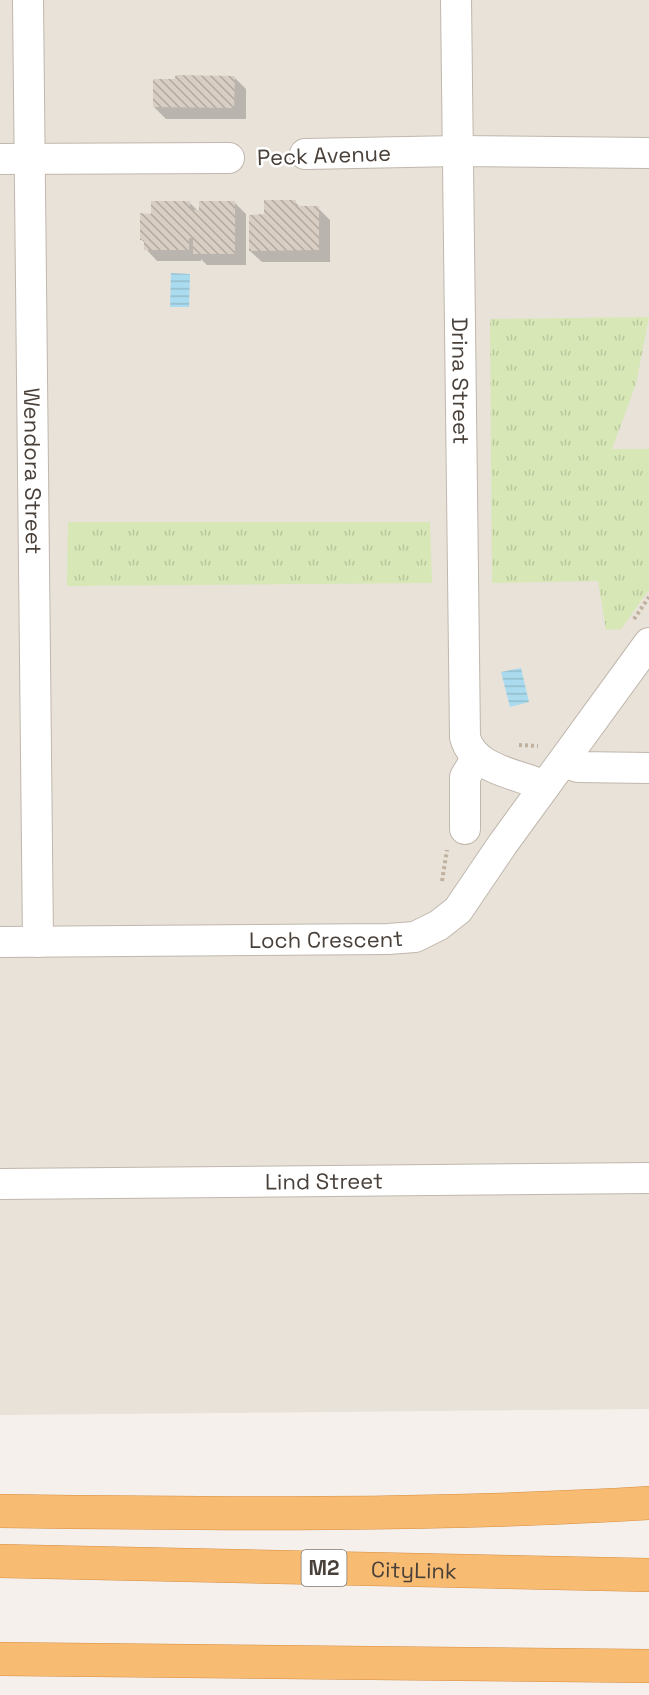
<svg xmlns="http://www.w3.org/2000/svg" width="649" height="1695" viewBox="0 0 649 1695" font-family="'Space Grotesk',sans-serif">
<defs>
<pattern id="grass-tufts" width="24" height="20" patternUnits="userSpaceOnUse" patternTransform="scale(1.5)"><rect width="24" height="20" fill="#d7e7b6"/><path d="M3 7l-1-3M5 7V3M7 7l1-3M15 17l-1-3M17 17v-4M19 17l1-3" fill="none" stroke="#bac79d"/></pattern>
<pattern id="water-rules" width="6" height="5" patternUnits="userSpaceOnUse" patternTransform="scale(1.5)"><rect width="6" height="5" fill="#aadbee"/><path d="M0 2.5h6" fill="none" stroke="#94bdcd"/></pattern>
<pattern id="building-back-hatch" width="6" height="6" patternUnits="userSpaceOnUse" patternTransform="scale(1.5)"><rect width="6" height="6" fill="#d9cec3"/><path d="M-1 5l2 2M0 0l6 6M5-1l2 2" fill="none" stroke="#b2a99f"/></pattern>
</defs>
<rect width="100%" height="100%" fill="#f5f0eb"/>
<!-- residential -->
<path fill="#e8e2d9" d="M 0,0 L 649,0 L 649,1409 L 0,1415 Z"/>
<!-- grass -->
<path fill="url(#grass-tufts)" d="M 649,317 L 636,384 L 612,449 L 649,449 L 649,590 L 621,629 L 606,630 L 598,581 L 492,583 L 490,319 Z
M 68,522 L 430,522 L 432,583 L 67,586 Z"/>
<!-- water -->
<path fill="url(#water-rules)" d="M 171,273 L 190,274 L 189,307 L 170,307 Z
M 521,668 L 529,702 L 510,707 L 501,672 Z"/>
<!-- shadow -->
<path fill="#0003" d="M 234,77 L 246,89 L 246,119 L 166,119 L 154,107 L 175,81 Z
M 189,202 L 201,214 L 234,202 L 246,214 L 246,265 L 207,265 L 201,259 L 201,261 L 157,261 L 146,249 L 146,244 L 142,240 L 153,215 Z
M 295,202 L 301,208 L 318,208 L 330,220 L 330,262 L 262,262 L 250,251 L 266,216 Z"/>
<!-- building -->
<path fill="url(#building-back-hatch)" d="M 176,75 L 235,76 L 234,108 L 153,107 L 153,79 L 174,79 Z
M 264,200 L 296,200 L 295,206 L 319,206 L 319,250 L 249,251 L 249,215 L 264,214 Z
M 151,201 L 190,201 L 190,210 L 199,210 L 199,201 L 235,201 L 235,254 L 193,254 L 193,238 L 189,238 L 189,250 L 144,250 L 144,240 L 140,240 L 140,213 L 151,214 Z"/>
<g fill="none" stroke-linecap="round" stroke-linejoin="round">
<!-- minor casing -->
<g stroke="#c0b7ad" stroke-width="32">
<g id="minor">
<path id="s1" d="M 28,0 L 38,942"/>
<path id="s2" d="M 456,0 L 465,737 C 473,770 518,774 545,786"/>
<path d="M 305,154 L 458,151 L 649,153"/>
<path d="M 0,159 L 229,158"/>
<path d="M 563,762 L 578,767 L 649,768"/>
<path d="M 465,829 L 465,777 L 477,757"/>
<path id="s3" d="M 0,942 L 388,939 L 415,937 L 439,925 L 458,910 L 502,845 L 649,643"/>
<path id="s4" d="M 0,1184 L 649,1178"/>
</g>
</g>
<!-- highway casing -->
<g stroke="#d88e41" stroke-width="34">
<g id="highway">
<path d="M 0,1511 C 217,1514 433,1516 649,1503"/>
<path id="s5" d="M 0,1561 L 649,1575"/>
<path d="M 0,1659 L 649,1666"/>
</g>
</g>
<!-- path -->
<path stroke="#c1b19f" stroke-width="4" stroke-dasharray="3 3" stroke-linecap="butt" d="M 256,158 L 278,158
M 634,619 L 649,597
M 519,745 L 538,746
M 442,881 L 447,850"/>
<!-- minor -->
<use href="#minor" stroke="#fff" stroke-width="30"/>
<!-- highway -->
<use href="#highway" stroke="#f8bb72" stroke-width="33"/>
</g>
<g text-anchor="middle" stroke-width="5" stroke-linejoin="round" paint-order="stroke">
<!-- shield labels -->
<rect fill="#fff" stroke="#807974" stroke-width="1.5" x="301.5" y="1550" width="45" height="36" rx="4.5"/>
<g font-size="21" font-weight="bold" fill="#494039">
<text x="324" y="1575">M2</text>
</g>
<!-- street labels -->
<g font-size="22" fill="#494039" stroke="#fff">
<text transform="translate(324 155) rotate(-2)" y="8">Peck Avenue</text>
<text dy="8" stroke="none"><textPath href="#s2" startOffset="381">Drina Street</textPath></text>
<text dy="8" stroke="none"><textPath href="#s1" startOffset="471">Wendora Street</textPath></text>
<text dy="8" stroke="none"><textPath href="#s3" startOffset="326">Loch Crescent</textPath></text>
<text dy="8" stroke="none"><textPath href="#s4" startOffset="324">Lind Street</textPath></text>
<text dy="8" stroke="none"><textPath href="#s5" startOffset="414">CityLink</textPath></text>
</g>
</g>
</svg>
